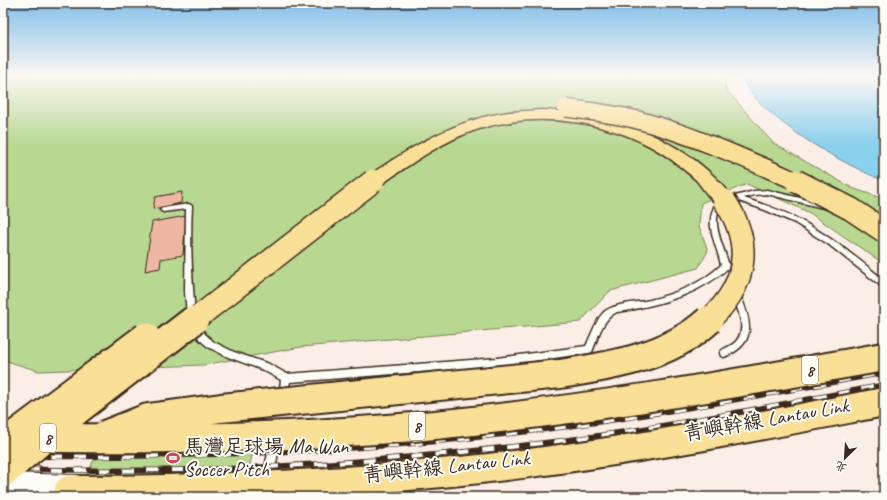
<svg xmlns="http://www.w3.org/2000/svg" width="887" height="500" viewBox="0 0 887 500" font-family="Caveat,'LXGW WenKai TC',sans-serif">
<rect width="100%" height="100%" fill="#faeee6"/>
<filter id="ink" filterUnits="userSpaceOnUse"><feTurbulence type="fractalNoise" baseFrequency=".025" numOctaves="2"/><feDisplacementMap in="SourceGraphic" scale="8" xChannelSelector="R" yChannelSelector="G"/><feConvolveMatrix kernelMatrix="1 2 1 2 8 2 1 2 1" color-interpolation-filters="sRGB"/></filter>
<g filter="url(#ink)">
<!-- green -->
<path fill="#b8d892" stroke="#7a8158" d="M 3,75 L 726,75 L 725,88 L 773,143 L 852,188 L 884,199 L 884,264 L 810,213 L 747,184 L 701,203 L 699,226 L 708,251 L 698,268 L 610,291 L 580,322 L 301,347 L 203,365 L 39,371 L 3,360 Z
M 261,419 L 242,497 L 77,497 L 112,420 Z"/>
<!-- water -->
<path fill="#8bd0ed" stroke="#6b8e9a" d="M 739,75 L 884,75 L 884,181 C 842,163 782,130 753,95 C 748,89 744,82 739,75 Z"/>
<!-- building -->
<path fill="#edb7a2" stroke="#3b2a1e" d="M 182,192 L 181,203 L 153,209 L 155,197 Z
M 186,216 L 183,255 L 161,259 L 160,268 L 145,271 L 152,222 Z
M 35,463 L 42,467 L 39,479 L 27,497 L 12,497 Z"/>
<g fill="none" stroke-linecap="round" stroke-linejoin="round">
<!-- lane casing -->
<g stroke="#3b2a1e" stroke-width="3">
<path id="lane" d="M 767,190 L 829,205 L 830,207 L 827,209 L 767,194 L 754,195 L 744,198 C 762,204 781,210 798,219 C 829,235 857,258 884,280 L 884,287 L 881,286 L 828,244 L 795,223 L 765,210 L 736,200 L 721,205 C 710,224 724,246 729,266 L 728,268 C 703,291 672,301 639,308 C 632,310 624,311 617,312 C 602,319 598,338 592,352 L 589,353 L 497,366 L 290,382 L 286,399 L 283,400 L 280,399 L 279,396 L 281,380 L 263,370 L 228,357 L 208,347 L 199,339 L 192,325 L 193,323 L 196,322 L 199,323 L 205,334 L 214,342 L 234,352 L 269,364 L 287,374 L 497,358 L 586,346 C 591,336 596,320 603,313 C 613,303 637,303 650,300 C 677,293 701,284 721,265 C 716,241 703,225 717,201 L 754,191 Z
M 189,204 L 192,206 C 190,242 192,279 195,315 L 194,317 L 191,318 L 188,317 L 187,315 L 185,292 L 186,209 L 163,212 L 160,210 L 163,208 Z
M 736,291 L 739,292 L 740,294 C 751,321 758,344 724,357 L 721,356 L 720,353 C 722,348 728,348 733,344 C 749,332 738,310 732,294 L 733,292 Z
M 275,437 L 278,439 L 280,442 L 273,479 L 272,483 L 268,484 L 264,483 L 263,479 L 270,442 L 272,439 Z
M 387,481 L 391,482 L 392,486 L 391,497 L 381,497 L 383,482 Z"/>
</g>
<!-- highway casing -->
<g stroke="#3b2a1e" stroke-width="3">
<path id="highway" d="M 543,110 C 600,114 649,126 696,161 C 710,172 725,185 734,200 L 731,205 C 726,206 721,208 717,204 C 708,198 702,186 695,179 C 687,172 677,164 669,158 C 616,121 540,110 479,129 C 444,140 412,163 382,184 L 375,186 L 368,184 L 365,180 L 368,176 C 411,147 456,119 509,112 C 520,111 531,111 543,110 Z"/>
</g>
<!-- lane -->
<use href="#lane" fill="#fdfcf7" fill-rule="evenodd"/>
<!-- highway -->
<use href="#highway" fill="#fadf96" fill-rule="evenodd"/>
<!-- rail casing -->
<g stroke="#3b2a1e" stroke-width="5.5">
<path id="rail" d="M 3,456 C 168,458 333,454 497,435 C 627,421 755,396 884,373
M 3,469 C 62,470 122,471 181,470 C 307,467 434,457 559,441 C 668,427 776,405 884,385"/>
</g>
<!-- rail -->
<use href="#rail" stroke="#fdfcf7" stroke-width="4" stroke-dasharray="12" stroke-linecap="butt"/>
<!-- street-bridge casing -->
<g stroke="#3b2a1e" stroke-width="22" stroke-linecap="butt">
<path id="street-bridge" d="M 3,483 L 76,485"/>
</g>
<!-- highway-bridge-far2 casing -->
<g stroke="#3b2a1e" stroke-width="20" stroke-linecap="butt">
<path id="highway-bridge-far2" d="M 566,108 C 590,111 615,114 638,120 C 693,135 746,159 798,182
M 372,182 L 375,180"/>
</g>
<!-- highway-bridge-far1 casing -->
<g stroke="#3b2a1e" stroke-width="25" stroke-linecap="butt">
<path id="highway-bridge-far1" d="M 796,181 L 851,209 L 884,231
M 193,321 L 373,181
M 708,321 C 747,286 754,244 724,200"/>
</g>
<!-- highway-bridge casing -->
<g stroke="#3b2a1e" stroke-width="32" stroke-linecap="butt">
<path id="highway-bridge" d="M 105,435 L 148,418 L 221,408 L 560,374 C 612,366 669,357 709,320
M 3,437 C 140,440 276,439 413,427 C 571,413 727,385 884,357
M 7,441 L 146,337
M 3,473 L 76,411 L 194,320
M 69,490 C 221,490 372,483 522,464 C 644,449 764,425 884,402"/>
</g>
<!-- street-bridge -->
<use href="#street-bridge" stroke="#fdfcf7" stroke-width="20"/>
<!-- highway-bridge-far2 -->
<use href="#highway-bridge-far2" stroke="#fadf96" stroke-width="17"/>
<!-- highway-bridge-far1 -->
<use href="#highway-bridge-far1" stroke="#fadf96" stroke-width="22"/>
<!-- highway-bridge -->
<use href="#highway-bridge" stroke="#fadf96" stroke-width="28"/>
</g>
</g>
<!-- sky -->
<linearGradient id="sky" x2="0" y2="1"><stop stop-color="#83bfea"/><stop offset="0.52" stop-color="#fdf7f4"/><stop offset="1" stop-color="#fdf7f4" stop-opacity="0"/></linearGradient>
<rect width="887" height="145" fill="url(#sky)"/>
<!-- icons -->
<defs>
<g id="stadium-bare" transform="scale(1.08)"><path d="M0-5a6.5 5 0 1 0 0 10a6.5 5 0 1 0 0-10ZM-3.5-1.8h7v3.6h-7Z" fill="#d1495b" stroke="#fdfcf7" stroke-width="2.5" paint-order="stroke"/></g>
</defs>
<g fill-rule="evenodd">
<use href="#stadium-bare" x="173" y="458"/>
</g>
<g text-anchor="middle" stroke-width="4" stroke-linejoin="round" paint-order="stroke">
<!-- shield labels -->
<g fill="#fdfcf7" stroke="#75695f" stroke-width="1">
<rect x="802" y="356" width="16" height="28" rx="3"/>
<rect x="409" y="412" width="16" height="28" rx="3"/>
<rect x="40" y="424" width="16" height="28" rx="3"/>
</g>
<g font-size="16" font-weight="bold" fill="#3b2a1e">
<text x="810" y="376">8</text>
<text x="417" y="432">8</text>
<text x="48" y="444">8</text>
</g>
<!-- near-street labels -->
<g font-size="20" fill="#3b2a1e" stroke="#fdfcf7">
<text transform="translate(766 419) rotate(-10)" y="7">青嶼幹線 Lantau Link</text>
<text transform="translate(446 466) rotate(-6)" y="7">青嶼幹線 Lantau Link</text>
</g>
<!-- near-poi labels -->
<g font-size="20" fill="#3b2a1e" stroke="#fdfcf7" text-anchor="start">
<text x="184" y="453">馬灣足球場 Ma Wan<tspan x="184" dy="23">Soccer Pitch</tspan></text>
</g>
</g>
<!-- margin -->
<rect width="887" height="500" fill="none" stroke="#fdfcf7" stroke-width="16"/>
<rect x="8" y="8" width="871" height="484" fill="none" stroke="#3b2a1e" stroke-width="1.5" filter="url(#ink)"/>
<!-- north arrow -->
<g transform="translate(845 458) rotate(205)" stroke="#fdfcf7" stroke-width="3" paint-order="stroke">
<path d="M0-3L7 15L0 10L-7 15Z" fill="#3b2a1e"/>
<text y="-6" font-size="11" font-weight="bold" text-anchor="middle" fill="#3b2a1e">北</text>
</g>
</svg>
